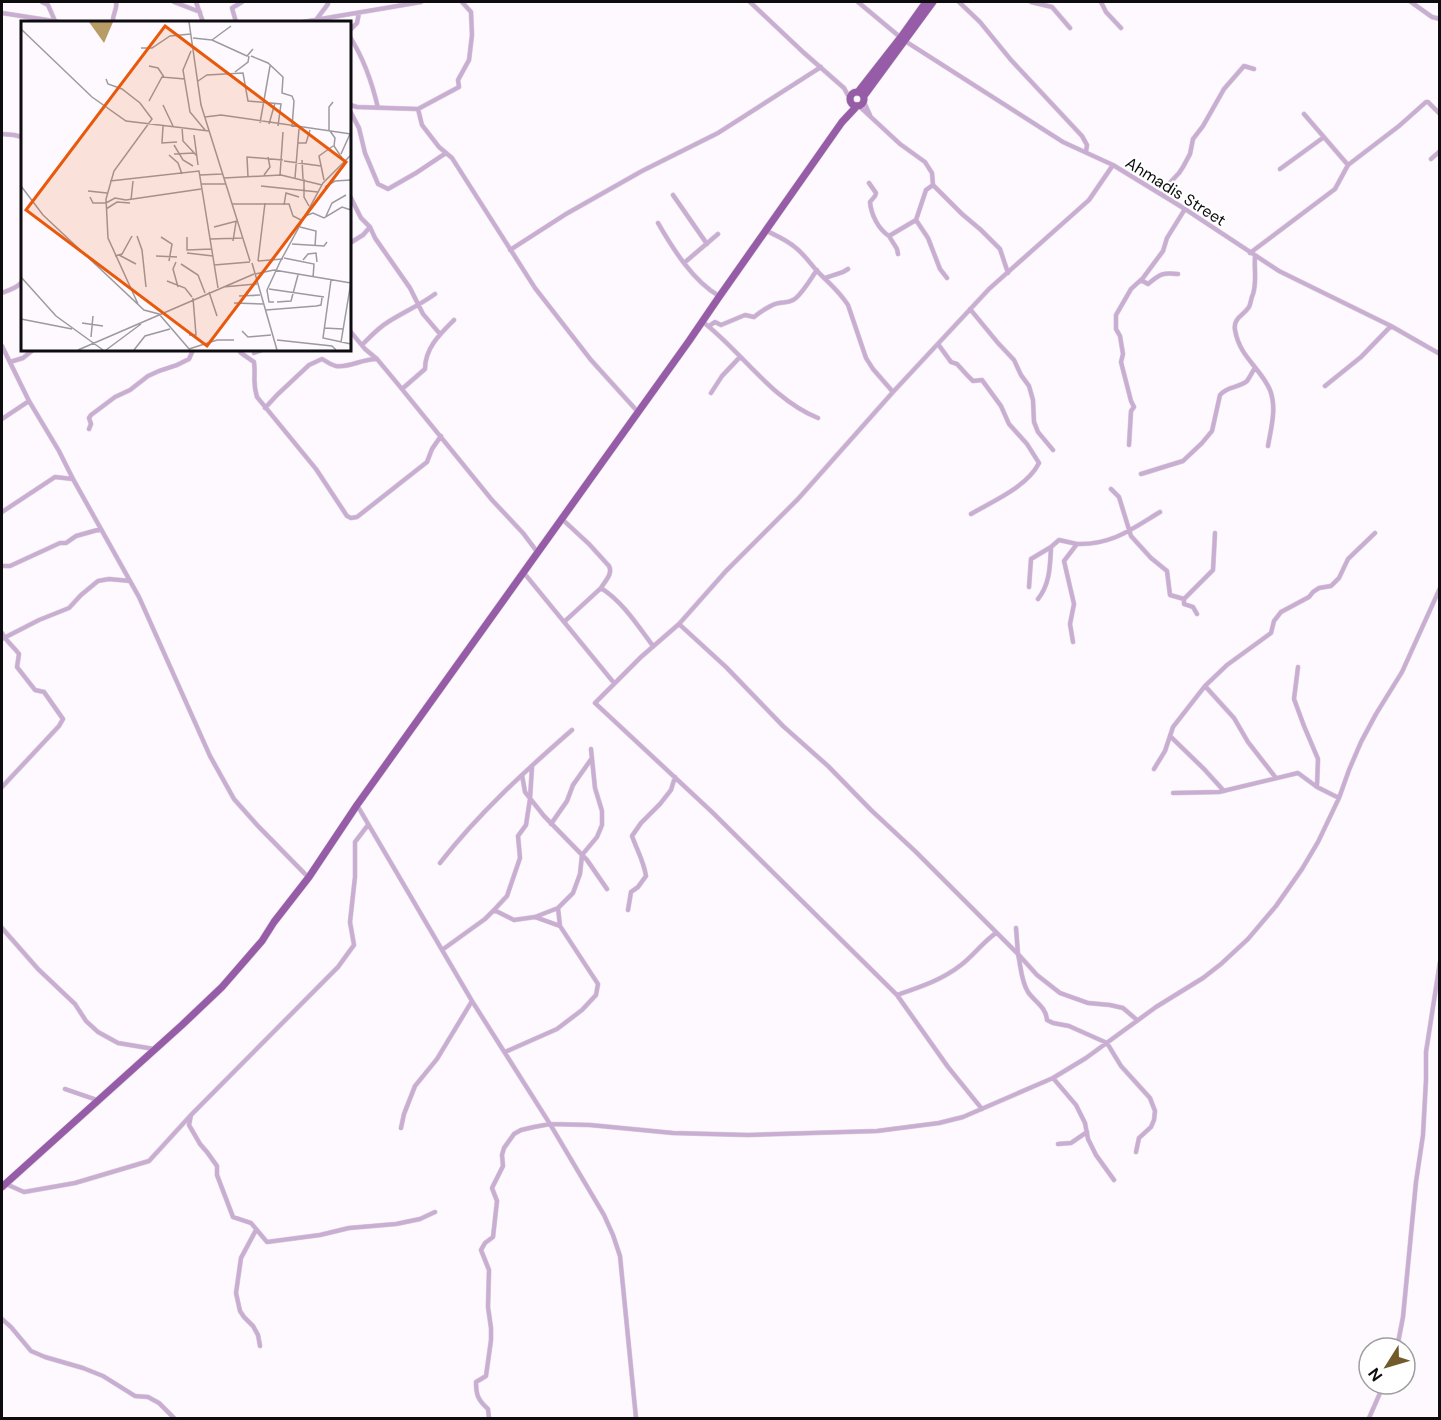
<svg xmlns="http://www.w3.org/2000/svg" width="1441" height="1420" viewBox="0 0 1441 1420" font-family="'DM Sans',sans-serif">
<rect width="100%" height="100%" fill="#fdf9fe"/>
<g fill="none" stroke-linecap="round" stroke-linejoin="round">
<!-- minor casing -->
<g stroke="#d7d3d8" stroke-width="5">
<path id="minor" d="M 42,2 L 48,5 L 55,21
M 174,2 L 200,12
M 196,2 L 203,22
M 462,2 L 471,12 L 472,35 L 469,60 L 458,80 L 459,87 L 418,109 L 422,125 L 439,147 L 452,158 L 535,288 L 591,360 L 638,412
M 750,2 L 803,52 L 844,88 L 850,99
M 858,2 L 900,37
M 959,2 L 980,22 L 1011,60 L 1082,136 L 1087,145 L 1086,152
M 1031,2 L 1052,7 L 1070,28
M 1101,2 L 1106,12 L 1121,28
M 1411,2 L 1432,17 L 1440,19
M 2,13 L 60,22
M 316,20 L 328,4 L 327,2
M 113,22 C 112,14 118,9 116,2
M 236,22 L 232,8 L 242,2
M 303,22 L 421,2
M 350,30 L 357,23 L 359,13
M 350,37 C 364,59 372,82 378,108
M 905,41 L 1063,142 L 1113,165 L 1185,209 L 1279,271 L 1391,326 L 1440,354
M 864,102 L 870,115
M 350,105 L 357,107 L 418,109
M 859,106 L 900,144 L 925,162 L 932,173 L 933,185 L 962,214 L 981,230 L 1000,249 L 1008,273
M 350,111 L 359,128 L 365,153 L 378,184 L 388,189 L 416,173 L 446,153
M 1304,114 L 1348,165
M 2,134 L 14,135 L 22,137
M 1431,159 L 1440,151
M 1280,169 L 1324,137
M 869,183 L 876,193 L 875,196 L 870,202 C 871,214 878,229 889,236
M 933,185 L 926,190 L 916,220 L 928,238 L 940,269 L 947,278
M 673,195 L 707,244
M 1163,195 L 1166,187 L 1179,173 L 1183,167 L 1190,154 L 1193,139 L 1203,126 L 1224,89 L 1244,66 L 1254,69
M 350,196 L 361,218 L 370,227 L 375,238 L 410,288 L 423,314 L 440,334
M 658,223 C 673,249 693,281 719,296
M 767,231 C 777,236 787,240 796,248 C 805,255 811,265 819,273 C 830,284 839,291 848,305 L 866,358 L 873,369 L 893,392
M 350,243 L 363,235 L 370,227
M 510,250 L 566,214 L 642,171 L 718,133 L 821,67
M 1250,253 L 1335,189 L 1348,165 L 1399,126 L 1426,102 L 1428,102 L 1440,114
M 898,254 L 897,249 L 889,236 L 916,220
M 1255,257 C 1254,270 1257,282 1253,294 C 1251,298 1251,303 1249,307 C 1243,316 1233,318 1235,330 C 1240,358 1260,367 1270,390 C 1277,408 1271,428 1268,446
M 684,263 L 718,234
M 825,278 L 843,272 L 848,269
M 1141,280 L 1148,284 C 1160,274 1163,272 1178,274
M 2,293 C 10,289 16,289 22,282
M 970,309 L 998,343 L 1014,360 L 1021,375 L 1029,386 L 1033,400 L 1034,422 L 1038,432 L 1053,450
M 703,322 C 742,352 771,399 818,418
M 709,326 L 715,322 L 721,325 L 745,315 L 754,317 C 760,312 772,304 779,303 C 784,302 788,303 793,300 C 801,296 811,278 817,270
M 350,331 L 365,349 L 377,359 L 397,383 L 492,500 L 523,533 L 538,553
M 938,344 L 951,362 L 957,364 L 967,375 L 973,381 L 982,380 L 1001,406 L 1009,424 L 1027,444 L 1039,463 C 1027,487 993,501 971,514
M 362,345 C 370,337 378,328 388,322 C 404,312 420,305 435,294
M 2,346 L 29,401 L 59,451 L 73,479 L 139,597 L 210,756 L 234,799 L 258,826 L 308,877
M 239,350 L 241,353 L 254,362 C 256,377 252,382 257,397 L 316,469 L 347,516 L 351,518 L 357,517 L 427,462 L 432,449 L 441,436
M 254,353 L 262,350
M 10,362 L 23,358 L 33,350
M 1325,386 L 1361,357 L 1391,326
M 402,389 L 425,369 C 425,348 440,334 454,320
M 711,393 L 722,376 L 740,357
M 265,408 L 277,395 L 309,365 L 322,359 C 326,361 331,365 336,366 C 349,368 362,359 376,359
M 2,419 L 29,401
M 89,429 L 91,424 L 89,418 L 91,415 L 115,397 L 130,390 L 148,376 L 159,371 L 177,365 L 189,359 L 193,350
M 1129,445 L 1131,411 L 1134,407 L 1131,401 L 1121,362 L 1123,354 L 1120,336 L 1116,329 L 1116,315 L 1131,289 L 1143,278 L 1163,251 L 1167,238 L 1185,209
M 1141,474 L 1183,461 L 1202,443 L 1212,431 L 1220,395 C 1227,386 1239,388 1247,381 C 1250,377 1252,372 1255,368
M 1111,489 L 1119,497 L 1131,536 L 1151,558 L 1167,571 L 1170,595 L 1184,599
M 2,512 L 55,477 L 73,479
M 562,519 L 589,544 L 609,566 C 613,574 605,581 601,588 C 623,602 638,626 653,646
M 2,566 L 10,566 L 60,543 L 66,543 L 76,536 L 101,529
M 524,573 L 614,683
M 1029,587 L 1031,559 L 1051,547 L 1059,540 L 1077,544
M 1038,599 C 1050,584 1050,566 1051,548
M 1197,614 L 1193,607 L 1184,604 L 1184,599 L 1213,570 L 1215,533
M 564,622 L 601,588
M 679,624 L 726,667 L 783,726 L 828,766 L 871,810 L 916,852 L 1018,954 C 1021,967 1021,981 1028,992 C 1035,1002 1046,1007 1047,1020 L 1053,1023 L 1069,1026 L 1107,1043 L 1121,1066 L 1150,1098 L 1155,1111 L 1154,1120 L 1151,1127 L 1139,1138 L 1136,1152
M 2,633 C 5,640 14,647 19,654 L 17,667 L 35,690 L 44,692 L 63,719 L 59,726 L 2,787
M 2,639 L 39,620 L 69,608 L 81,595 L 98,581 L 109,579 L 130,581
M 1073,642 L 1070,624 L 1074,604 L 1064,561 L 1077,544 C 1112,545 1132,529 1160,512
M 1298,667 L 1294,699 L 1304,726 L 1318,759 L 1317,786
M 1205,686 L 1234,718 L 1248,742 L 1276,778
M 1170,736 L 1204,769 L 1224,791
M 1154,769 L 1165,751 L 1173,727 L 1205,686 L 1227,665 L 1271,633 L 1274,621 L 1281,612 L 1309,597 L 1313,592 L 1319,588 L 1331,586 L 1339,578 L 1348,559 L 1375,533
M 522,775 L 525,792 L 544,816 L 587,860 L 607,889
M 1173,793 L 1219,792 L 1298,773 L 1317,787 L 1339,798
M 357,805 L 472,1001 L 550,1124 L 604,1215 L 613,1235 L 620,1256 L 636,1418
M 551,824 L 567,801 L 573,785 L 592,758
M 440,863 C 478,814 525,771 572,730
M 494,910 L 514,920 L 535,917 L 558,908
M 628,910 L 631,892 L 638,887 L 646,876 C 644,862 637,850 632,836 L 641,823 L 660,804 L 671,790 L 675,777
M 560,926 L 558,908 L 573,893 L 580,874 L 582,855 L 597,837 L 602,825 L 602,811 L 595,788 L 591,749
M 2,928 L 38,969 L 75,1004 L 86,1021 L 98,1032 L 118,1043 L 154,1049
M 1016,928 L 1018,954 L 1037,975 L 1060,993 L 1088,1003 L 1110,1005 L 1123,1008 L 1137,1020
M 442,950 L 485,919 L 494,910 L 507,896 L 520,858 L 518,836 L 526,825 L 530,799 L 532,767
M 897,995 C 920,987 942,980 961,965 C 973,956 983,942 996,933
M 505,1052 L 557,1029 L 582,1010 L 596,995 L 598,984 L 560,926 L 535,917
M 1053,1078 L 1076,1105 L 1085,1123 L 1088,1139 L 1096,1155 L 1114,1180
M 65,1089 L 97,1100
M 982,1109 L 948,1067 L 897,995 L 712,812 L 595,703 L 641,657 L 679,624 L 726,571 L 798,499 L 893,392 L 989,289 L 1089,200 L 1113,165
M 191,1115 L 189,1125 L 200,1144 L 207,1152 L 217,1166 L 217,1175 L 233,1217 L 251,1223 L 267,1242 L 320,1235 L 349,1228 L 396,1224 L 420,1219 L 435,1212
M 401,1128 L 404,1114 L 415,1086 L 437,1059 L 472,1001
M 1058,1144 L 1071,1143 L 1087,1132
M 6,1184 L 24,1192 L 75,1183 L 149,1161 L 191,1115 L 338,967 L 354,945 L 350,922 L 355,877 L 355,842 L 368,825
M 256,1230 L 241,1258 L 236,1293 L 240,1311 L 244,1317 L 253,1326 L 258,1335 L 260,1346
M 2,1319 L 11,1327 L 31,1351 L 45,1357 L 83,1368 L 103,1376 L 135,1396 L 148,1397 L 159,1403 L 174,1418
M 1397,1348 L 1403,1317 L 1416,1182 L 1423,1135 L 1426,1080 L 1426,1052 L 1440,962
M 489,1418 L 488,1409 C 478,1400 476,1395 476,1382 L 486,1376 L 491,1340 L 491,1328 L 488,1307 L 489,1270 L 481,1250 L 485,1243 L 493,1237 L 497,1201 L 492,1188 L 503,1166 L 502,1155 L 504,1148 L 514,1134 L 521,1130 L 534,1127 L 550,1124 L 590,1125 L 673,1133 L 748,1135 L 877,1131 L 939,1123 L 963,1117 L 1053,1078 L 1086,1058 L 1156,1007 L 1203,978 L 1221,964 L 1248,939 L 1276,906 L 1302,869 L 1318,842 L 1339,798 L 1349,770 L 1361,742 L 1376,714 L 1402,672 L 1440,588
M 1369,1418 L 1384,1384"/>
</g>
<!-- trunk casing -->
<g stroke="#d7d3d8" stroke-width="8">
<path id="trunk" d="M850 99a7 7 0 1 1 14 0a7 7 0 1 1-14 0Z
M 858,92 L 901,37 L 926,2
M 864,96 L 933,2
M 2,1187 L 182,1025 L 222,987 L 262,941 L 274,922 L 309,877 L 357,805 L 689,341 L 719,297 L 842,122 L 857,106"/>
</g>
<!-- minor -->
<use href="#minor" stroke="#caadd3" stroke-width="4"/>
<!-- trunk -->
<use href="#trunk" stroke="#975ca8" stroke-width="7"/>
</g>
<g text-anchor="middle" stroke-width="4.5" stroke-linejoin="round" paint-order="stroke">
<!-- street labels -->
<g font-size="16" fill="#0d0c0e" stroke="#fff">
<text transform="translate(1176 191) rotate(32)" y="6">Ahmadis Street</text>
</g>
</g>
<!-- overview -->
<g transform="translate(21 21)">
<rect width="330" height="330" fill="#fdf9fe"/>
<path d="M 68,1 L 92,1 L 83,22 Z" fill="#b89c66"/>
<path fill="none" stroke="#9d9a9e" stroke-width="1.5" d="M 168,1 L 180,84 L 229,240M 0,8 L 71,76 L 105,100 L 188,110M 172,17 L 191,19 L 226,35 L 232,28M 191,19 L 210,5M 120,27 L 131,27 L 149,15 L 170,13M 170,30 L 162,49 L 169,91 L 184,109M 230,35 L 247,42 L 262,56 L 261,72 L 271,75 L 273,80 L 271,106M 128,45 L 137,47 L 143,56M 214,51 L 227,41 L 228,35M 85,58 L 87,63 L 101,68 L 119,82 L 131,98 L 93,150 L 85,178 L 87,217 L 117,283M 177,60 L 186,54 L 222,52 L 227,80 L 260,83 L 257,105M 128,80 L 141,56 L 164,58M 142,84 L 152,105M 184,96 L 200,94 L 330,113M 239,102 L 249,45M 248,103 L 254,82M 142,105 L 141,122 L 156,121M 161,106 L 162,120 L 176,135M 308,109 L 308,86 L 312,81M 309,110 L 314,117 L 313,125 L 323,140M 173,114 L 177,144M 277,122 L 285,122 L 289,109M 153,124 L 162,139 L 172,145M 153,133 L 173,132M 320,133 L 329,113M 148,134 L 157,142 L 161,153M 281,139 L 282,158M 263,140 L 300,145M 179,154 L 201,153M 243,154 L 249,146 L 247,136M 259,154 L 262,111M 227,156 L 226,136 L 262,139M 203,157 L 260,154 L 301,164M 274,157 L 278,108M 283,158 L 283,176 L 288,185M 303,159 L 298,135 L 312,125M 89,160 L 178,150 L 197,267M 180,163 L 204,163M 0,165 L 22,194 L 123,289 L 138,293 L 169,329M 240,165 L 297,171M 304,166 L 314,160 L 330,159M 67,170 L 86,172M 69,176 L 72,182 L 85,182 L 94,177 L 105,179 L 180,168M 110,179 L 112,160M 211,183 L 268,183 L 272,195 L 282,200M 263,184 L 265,172 L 278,176M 85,188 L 96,181 L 109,182M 284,195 L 292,192 L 303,197 L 321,186 L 330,189M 305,195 L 311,182 L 325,174M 193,206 L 216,200M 279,206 L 295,210 L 294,225M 116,215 L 121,229 L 125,266M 140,216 L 151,223 L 148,240M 166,216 L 166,229 L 191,228M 189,218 L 221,217M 212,220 L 215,201M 271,223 L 303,225 L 306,221M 166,232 L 192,235M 98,234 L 115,243M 94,235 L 101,233 L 111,215M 135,235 L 156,236M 263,237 L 293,243 L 292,257M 282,239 L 287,233 L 295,232 L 296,241M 237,240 L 244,182M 237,240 L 262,238M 155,241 L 152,248 L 157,266M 231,242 L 256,329M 160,243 L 177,254 L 184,272M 193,244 L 229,241M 253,249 L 330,262M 234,253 L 253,249M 0,256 L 35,295 L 82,329M 310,259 L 302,317 L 330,323M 146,260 L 164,267 L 171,276M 202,266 L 236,263M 248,268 L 303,276M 188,271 L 196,295M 218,275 L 239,274M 253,281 L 248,281 L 246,269 L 259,241 L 302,162 L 330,134M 256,281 L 270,280 L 277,254M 213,282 L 242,283M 245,289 L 295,285 L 300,284 L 301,277M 0,298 L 51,308M 61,302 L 82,305M 303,307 L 322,308M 221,310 L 227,316 L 250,314M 168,314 L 175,314 L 172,277M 70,316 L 72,295M 256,319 L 311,325 L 315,329M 320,321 L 330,261M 168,328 L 196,319 L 213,319M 57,329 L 233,253M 85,329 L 120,303M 113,329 L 124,315 L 149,308"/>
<path fill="#e8590c" fill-opacity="0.15" stroke="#e8590c" stroke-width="3" d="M 144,5 L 325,141 L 186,325 L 5,189 Z"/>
<rect width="330" height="330" fill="none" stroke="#0d0c0e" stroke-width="3"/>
</g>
<!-- border -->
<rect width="1441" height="1420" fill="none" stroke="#0d0c0e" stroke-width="6"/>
<!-- north arrow -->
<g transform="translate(1387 1366) rotate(233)"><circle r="28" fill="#ffffff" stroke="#9e9e9f" stroke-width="1.5"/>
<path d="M0-4.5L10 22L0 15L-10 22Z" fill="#725a2b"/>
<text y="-9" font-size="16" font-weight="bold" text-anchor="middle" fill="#0d0c0e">N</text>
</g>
</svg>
